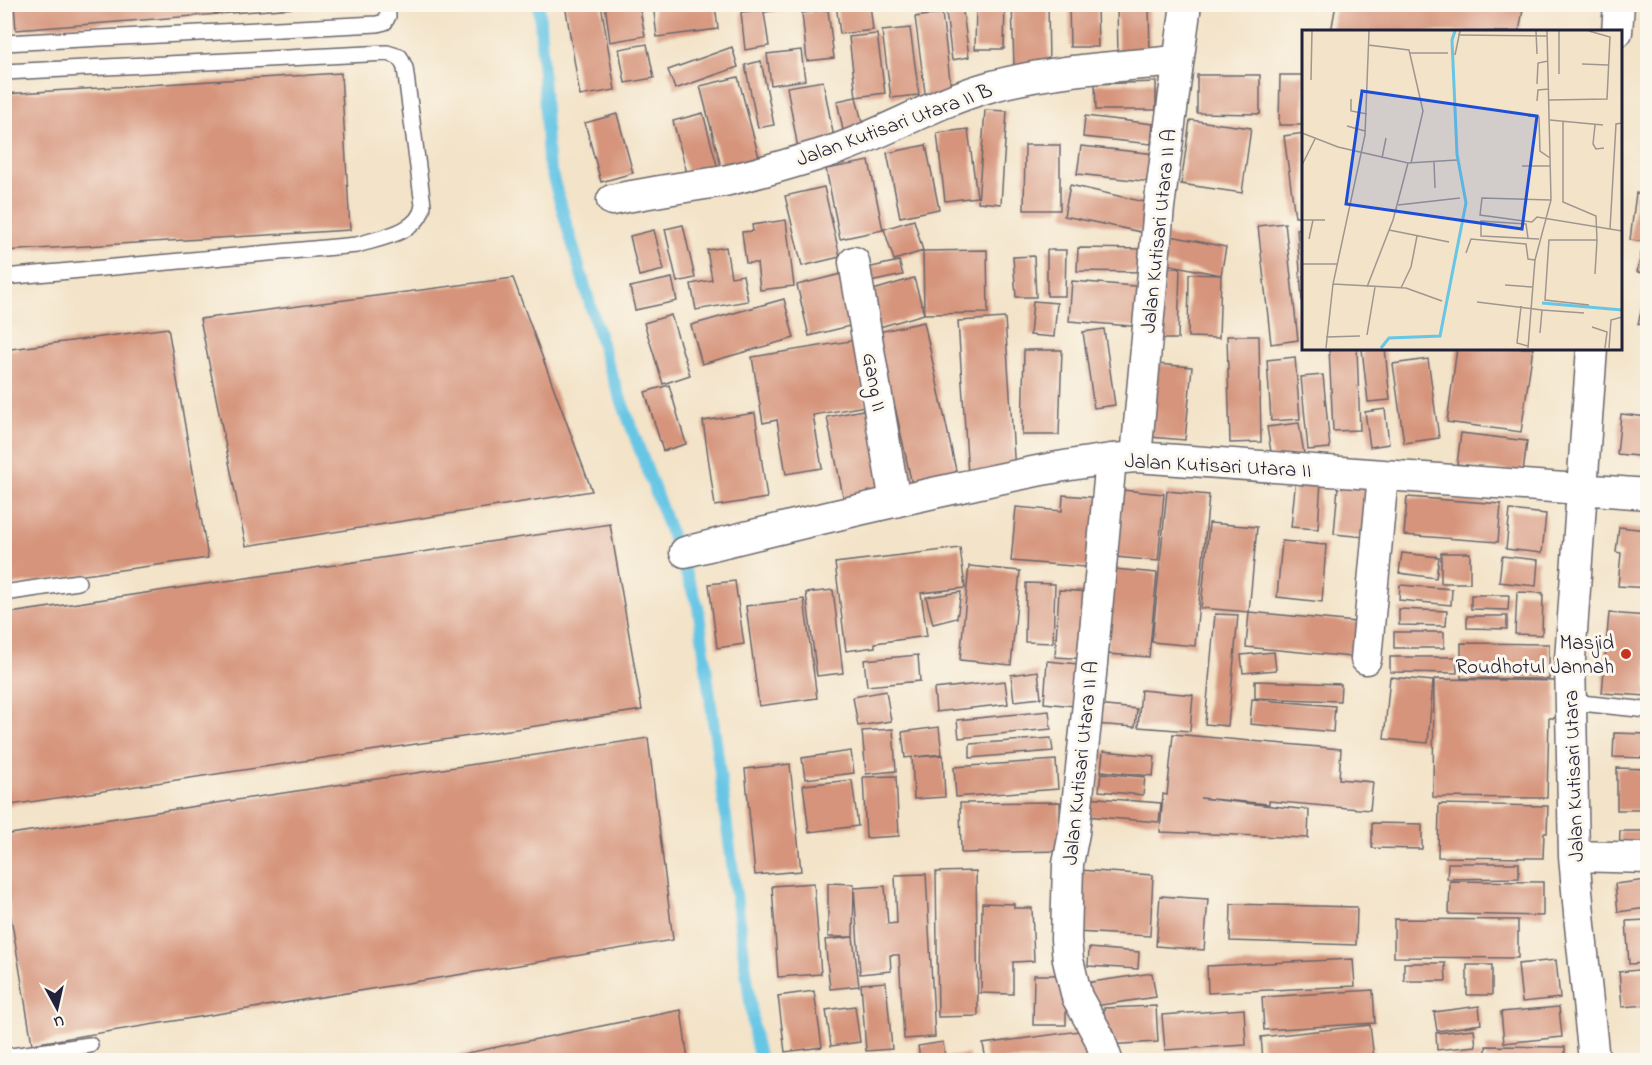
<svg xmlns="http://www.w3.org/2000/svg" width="1652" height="1065" viewBox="0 0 1652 1065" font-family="'Indie Flower',sans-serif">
<rect width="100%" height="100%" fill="#fbf7ec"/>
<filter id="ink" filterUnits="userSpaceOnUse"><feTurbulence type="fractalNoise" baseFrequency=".0167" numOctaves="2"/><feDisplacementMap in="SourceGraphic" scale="12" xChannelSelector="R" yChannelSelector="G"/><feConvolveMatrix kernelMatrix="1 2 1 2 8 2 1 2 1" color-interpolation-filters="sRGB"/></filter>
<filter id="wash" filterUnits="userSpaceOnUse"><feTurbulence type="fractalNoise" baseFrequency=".008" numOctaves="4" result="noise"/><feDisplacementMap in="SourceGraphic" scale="24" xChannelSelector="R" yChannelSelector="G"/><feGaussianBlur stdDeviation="1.35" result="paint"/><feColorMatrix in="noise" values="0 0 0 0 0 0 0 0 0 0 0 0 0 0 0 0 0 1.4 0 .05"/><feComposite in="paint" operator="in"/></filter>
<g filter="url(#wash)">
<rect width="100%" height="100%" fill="#f3e3c8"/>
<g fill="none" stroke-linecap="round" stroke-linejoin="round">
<!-- stream -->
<path stroke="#67c6e5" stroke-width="12" d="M 539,4 L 548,161 L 607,362 L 698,606 L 755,1039 L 760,1060"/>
</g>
<g id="blocks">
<!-- building -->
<path fill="#d6947c" d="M 14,4 L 321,4 L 321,6 L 16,30 Z
M 565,4 L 601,4 L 615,90 L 580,96 Z
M 605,4 L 639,4 L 645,36 L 610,42 Z
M 653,4 L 715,4 L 718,29 L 657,37 Z
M 763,4 L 802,4 L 802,7 L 764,12 L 769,46 L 745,50 L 741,12 L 764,10 Z
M 836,4 L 870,4 L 873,30 L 840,34 Z
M 962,4 L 969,57 L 952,60 L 945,5 Z
M 976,4 L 1005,4 L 1004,49 L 975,49 Z
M 1012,4 L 1048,4 L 1049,65 L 1014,66 Z
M 1069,4 L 1097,4 L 1098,47 L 1070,47 Z
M 1117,4 L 1149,4 L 1150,55 L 1118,56 Z
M 1336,4 L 1524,4 L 1519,32 L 1331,32 Z
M 828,10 L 834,58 L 807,61 L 802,13 Z
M 942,13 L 952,97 L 926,100 L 915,17 Z
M 910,28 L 919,95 L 891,98 L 882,31 Z
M 877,34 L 885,93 L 856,97 L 849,37 Z
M 647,44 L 654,78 L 625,83 L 619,49 Z
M 732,47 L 738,67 L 675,89 L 668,70 Z
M 801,50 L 805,80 L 771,85 L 767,54 Z
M 761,61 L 774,125 L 758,128 L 745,65 Z
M 341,73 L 350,230 L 4,251 L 4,94 Z
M 1197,75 L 1260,75 L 1260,114 L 1197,113 Z
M 1280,75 L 1304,75 L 1304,125 L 1279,125 Z
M 738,77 L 761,165 L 723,174 L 700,86 Z
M 823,81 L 835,143 L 798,149 L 787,87 Z
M 1156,82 L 1156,110 L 1096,110 L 1095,84 Z
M 856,97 L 864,131 L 844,135 L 837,101 Z
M 985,110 L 1007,111 L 1001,204 L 978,202 Z
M 703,113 L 718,169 L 688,177 L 673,121 Z
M 617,114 L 633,173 L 601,182 L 585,123 Z
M 1085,116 L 1153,124 L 1151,144 L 1083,137 Z
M 1190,120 L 1251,128 L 1242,193 L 1181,184 Z
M 968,129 L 977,197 L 945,201 L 937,133 Z
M 1304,133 L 1304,216 L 1295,217 L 1284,136 Z
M 926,145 L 939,209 L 900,217 L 887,153 Z
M 1025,145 L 1060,145 L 1060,210 L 1024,210 Z
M 1081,146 L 1156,154 L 1152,182 L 1077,174 Z
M 869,161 L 883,230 L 840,239 L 826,169 Z
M 1070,185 L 1149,203 L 1141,232 L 1064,216 Z
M 824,187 L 840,257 L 802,266 L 785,196 Z
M 1636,193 L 1647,195 L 1647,242 L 1630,240 Z
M 786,220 L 794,286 L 760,290 L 757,263 L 746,263 L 742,232 L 753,231 L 752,225 Z
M 914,220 L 923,251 L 987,250 L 988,313 L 924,314 L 923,251 L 894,260 L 884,229 Z
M 1285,223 L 1298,340 L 1271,344 L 1258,226 Z
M 683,225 L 695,278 L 677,282 L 665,229 Z
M 1304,228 L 1304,300 L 1302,300 L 1297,229 Z
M 654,230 L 664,270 L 639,276 L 630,236 Z
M 1166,235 L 1226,247 L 1221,275 L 1161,263 Z
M 1643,245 L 1647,246 L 1647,274 L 1637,272 Z
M 726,247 L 731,277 L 743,275 L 748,301 L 696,310 L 691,284 L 712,280 L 707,250 Z
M 1078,248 L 1146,249 L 1146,272 L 1077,271 Z
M 1047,250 L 1066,250 L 1065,296 L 1047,296 Z
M 1034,256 L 1036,297 L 1016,297 L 1013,257 Z
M 899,261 L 903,275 L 861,284 L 858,270 Z
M 1156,268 L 1180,268 L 1178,339 L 1155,339 Z
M 845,273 L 858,324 L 809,336 L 797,285 Z
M 1189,274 L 1221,275 L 1219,338 L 1188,337 Z
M 513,278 L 592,491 L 246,546 L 200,319 Z
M 672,278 L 677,301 L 635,310 L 630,287 Z
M 914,278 L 924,314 L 873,329 L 863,293 Z
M 1072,281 L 1147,287 L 1143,327 L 1069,321 Z
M 1647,288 L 1647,326 L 1638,324 Z
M 784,299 L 794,338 L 702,364 L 691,325 Z
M 1033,301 L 1057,303 L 1054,337 L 1030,335 Z
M 671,315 L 690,375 L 663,384 L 644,323 Z
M 1005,318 L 1015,472 L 968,475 L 958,321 Z
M 924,322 L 957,475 L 912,485 L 895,407 L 891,408 L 874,333 Z
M 168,328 L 208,558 L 4,586 L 4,350 Z
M 1104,329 L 1115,405 L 1094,408 L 1083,332 Z
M 1227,336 L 1259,336 L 1261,442 L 1230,443 Z
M 856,340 L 866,406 L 813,415 L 822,468 L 786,474 L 777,420 L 763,423 L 752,357 Z
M 1329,348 L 1357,348 L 1360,430 L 1333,431 Z
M 1385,348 L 1390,400 L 1368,402 L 1362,349 Z
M 1457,348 L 1533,348 L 1521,432 L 1447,422 Z
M 1024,350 L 1062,350 L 1059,435 L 1022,435 Z
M 1295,357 L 1300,419 L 1271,421 L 1267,360 Z
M 1428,359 L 1439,438 L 1404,443 L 1393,364 Z
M 1156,364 L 1192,367 L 1185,440 L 1150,437 Z
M 1323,375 L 1330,448 L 1308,450 L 1301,377 Z
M 669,385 L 686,444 L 663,451 L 645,392 Z
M 868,409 L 885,493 L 844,501 L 827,417 Z
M 1385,409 L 1389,444 L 1370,447 L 1365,412 Z
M 755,413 L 767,498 L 715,506 L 703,421 Z
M 1621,414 L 1647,417 L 1647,457 L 1617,454 Z
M 1299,423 L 1304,454 L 1272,458 L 1267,427 Z
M 1461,433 L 1527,441 L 1523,473 L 1457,464 Z
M 1339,475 L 1380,479 L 1375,538 L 1334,534 Z
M 1296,478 L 1321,480 L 1318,529 L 1291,527 Z
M 1122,490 L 1164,494 L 1158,561 L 1116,557 Z
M 1167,491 L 1209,495 L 1195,646 L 1152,642 Z
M 1063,495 L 1103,498 L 1097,568 L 1011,561 L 1016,507 L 1062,511 Z
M 1407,497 L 1501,504 L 1498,542 L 1404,535 Z
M 1510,510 L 1546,514 L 1542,553 L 1506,549 Z
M 1209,523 L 1257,527 L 1249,612 L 1201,608 Z
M 610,524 L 642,710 L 4,806 L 4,614 Z
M 1619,527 L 1647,530 L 1647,588 L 1618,586 L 1621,553 L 1616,552 Z
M 1282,541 L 1326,545 L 1322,602 L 1277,597 Z
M 960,548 L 965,588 L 921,593 L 927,636 L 875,643 L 875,647 L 846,651 L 835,563 Z
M 1402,553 L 1439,557 L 1436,578 L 1399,573 Z
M 1441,553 L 1470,553 L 1470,583 L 1441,583 Z
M 1502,556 L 1538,560 L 1536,586 L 1499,582 Z
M 969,566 L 1020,571 L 1011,665 L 960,660 Z
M 1114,569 L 1157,573 L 1149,657 L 1107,654 Z
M 735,581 L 744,644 L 717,648 L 709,584 Z
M 1026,583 L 1055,584 L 1053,643 L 1025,642 Z
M 1400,585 L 1452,589 L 1451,605 L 1399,600 Z
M 833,590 L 843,673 L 817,676 L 806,593 Z
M 1059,590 L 1093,592 L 1089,659 L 1055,657 Z
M 961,592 L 957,618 L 933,624 L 926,597 Z
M 1517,592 L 1543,593 L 1542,635 L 1515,634 Z
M 1471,595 L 1509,595 L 1508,610 L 1471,609 Z
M 804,599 L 817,698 L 759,706 L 746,606 Z
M 1399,609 L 1447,611 L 1446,626 L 1399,625 Z
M 1249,612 L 1366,623 L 1362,658 L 1246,647 Z
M 1609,613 L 1647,616 L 1647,696 L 1602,693 Z
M 1215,614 L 1238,615 L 1228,726 L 1205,724 Z
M 1467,616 L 1507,616 L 1507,629 L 1467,628 Z
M 1394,632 L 1444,632 L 1444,648 L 1394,648 Z
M 1461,643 L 1549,644 L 1549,679 L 1461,678 Z
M 1274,652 L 1276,670 L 1243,673 L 1241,655 Z
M 918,655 L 920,681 L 867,686 L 864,660 Z
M 1390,657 L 1457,657 L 1457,673 L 1390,672 Z
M 1047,661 L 1089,665 L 1085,707 L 1044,703 Z
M 1038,671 L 1041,698 L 1014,701 L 1011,675 Z
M 1390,677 L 1433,681 L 1428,743 L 1384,739 Z
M 1434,679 L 1556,681 L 1556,718 L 1549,718 L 1547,798 L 1433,797 Z
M 1005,681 L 1008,704 L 936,712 L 934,689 Z
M 1255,681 L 1341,684 L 1340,701 L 1255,698 Z
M 1141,690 L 1193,695 L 1190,731 L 1138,727 Z
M 886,691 L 891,721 L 858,726 L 853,697 Z
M 1252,699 L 1335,706 L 1333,732 L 1250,724 Z
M 1095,705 L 1137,709 L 1135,727 L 1093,724 Z
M 1049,711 L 1051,729 L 959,738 L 957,720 Z
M 939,727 L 942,754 L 915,757 L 943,755 L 945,797 L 914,799 L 912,757 L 905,758 L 902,732 Z
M 893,729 L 896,771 L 866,774 L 862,731 Z
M 1614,733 L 1647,734 L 1647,758 L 1613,757 Z
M 1173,734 L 1341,749 L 1339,779 L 1373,782 L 1370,810 L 1269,801 L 1269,804 L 1200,798 L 1309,810 L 1308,838 L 1160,832 L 1163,794 L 1167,795 Z
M 648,738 L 673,940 L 32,1044 L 4,875 L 4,835 Z
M 1051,738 L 1053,751 L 970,758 L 970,744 Z
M 851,751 L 854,773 L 805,779 L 802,758 Z
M 1103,751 L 1155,756 L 1153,776 L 1101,771 Z
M 1056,760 L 1058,789 L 956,797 L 954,767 Z
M 790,764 L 801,871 L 755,875 L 745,769 Z
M 1617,768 L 1647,769 L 1647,810 L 1617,810 Z
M 1101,773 L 1145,777 L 1143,795 L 1099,791 Z
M 896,776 L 899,836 L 866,838 L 863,777 Z
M 852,780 L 858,826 L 809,832 L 803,785 Z
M 1086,797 L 1161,803 L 1159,822 L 1085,816 Z
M 1060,802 L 1061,851 L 961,853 L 960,803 Z
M 1439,804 L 1548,806 L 1547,833 L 1544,833 L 1543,858 L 1438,857 Z
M 1372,823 L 1422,824 L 1422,849 L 1372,848 Z
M 1620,831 L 1647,831 L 1647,854 L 1619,854 Z
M 1448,863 L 1519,863 L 1519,878 L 1447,879 Z
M 1079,870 L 1153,875 L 1150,936 L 1075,932 Z
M 976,871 L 978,1016 L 938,1017 L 936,872 Z
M 926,874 L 935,1037 L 904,1039 L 899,955 L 890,955 L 891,971 L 860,974 L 854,888 L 885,886 L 888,924 L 897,923 L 895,875 Z
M 1647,880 L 1647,908 L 1618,912 L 1615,884 Z
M 1450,881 L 1543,882 L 1543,916 L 1449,914 Z
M 814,883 L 821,974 L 778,977 L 772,886 Z
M 828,883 L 854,884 L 853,937 L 828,937 Z
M 1160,896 L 1208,899 L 1204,950 L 1156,946 Z
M 982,903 L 1014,904 L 1014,908 L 1032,908 L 1034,961 L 1013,962 L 1013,994 L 981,993 Z
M 1231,904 L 1357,907 L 1356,945 L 1230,941 Z
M 1394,919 L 1518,920 L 1518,958 L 1394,957 Z
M 1647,920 L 1647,963 L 1629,964 L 1626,921 Z
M 853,937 L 859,986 L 830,989 L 825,940 Z
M 1089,948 L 1139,952 L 1138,969 L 1088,966 Z
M 1353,959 L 1355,986 L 1208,993 L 1207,966 Z
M 1556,960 L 1560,998 L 1522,1002 L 1518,964 Z
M 1404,963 L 1445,963 L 1446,981 L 1404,981 Z
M 1467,965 L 1492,965 L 1492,995 L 1467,995 Z
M 1647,969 L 1647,1005 L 1622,1007 L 1619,972 Z
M 1152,973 L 1156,997 L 1088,1007 L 1085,983 Z
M 1034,975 L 1066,975 L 1066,1025 L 1033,1025 Z
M 886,982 L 892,1049 L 866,1051 L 861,984 Z
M 1373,990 L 1375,1023 L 1264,1030 L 1262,997 Z
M 814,991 L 822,1047 L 785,1052 L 778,996 Z
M 855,1006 L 860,1042 L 831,1046 L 826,1010 Z
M 1156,1006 L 1158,1042 L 1105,1045 L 1104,1008 Z
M 1479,1006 L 1481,1024 L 1437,1031 L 1434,1012 Z
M 1559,1007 L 1562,1037 L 1504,1043 L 1501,1012 Z
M 1244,1009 L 1246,1045 L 1165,1050 L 1162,1015 Z
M 681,1010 L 688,1060 L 437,1060 L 437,1059 Z
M 1370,1025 L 1374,1059 L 1358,1060 L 1263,1060 L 1261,1037 Z
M 1094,1029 L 1098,1060 L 986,1060 L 983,1044 Z
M 1474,1029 L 1476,1046 L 1437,1050 L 1436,1033 Z
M 943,1042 L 945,1057 L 969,1054 L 970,1060 L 920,1060 L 918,1046 Z
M 1486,1046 L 1565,1047 L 1565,1060 L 1486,1060 Z
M 1480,1054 L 1481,1060 L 1429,1060 L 1429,1059 Z
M 1229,1056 L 1229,1060 L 1175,1060 L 1175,1059 Z"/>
</g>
</g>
<g filter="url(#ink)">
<use href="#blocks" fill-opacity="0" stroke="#6b666c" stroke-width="1.5"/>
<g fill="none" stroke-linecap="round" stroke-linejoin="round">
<!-- service casing -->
<g stroke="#6b666c" stroke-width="18">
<path id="service" d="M 4,43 L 377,24 L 385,22 L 388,16 L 387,4
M 4,72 L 387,53 L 400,57 L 405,68 L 423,205 C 420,233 379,238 357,245 L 4,277
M 4,593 L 78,582
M 1571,702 L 1648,710
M 4,1057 L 90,1045"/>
</g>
<!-- minor casing -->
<g stroke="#6b666c" stroke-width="33">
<path id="minor" d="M 1617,32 L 1619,4
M 612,200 C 649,192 687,187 724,181 C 757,174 792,163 825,153 C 881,136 932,103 989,87 C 1049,70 1115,67 1177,61
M 854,262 L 895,502
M 1592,348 L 1570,659 L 1574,856 L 1580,925 L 1594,1060
M 1136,457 L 1159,207 L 1186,4
M 685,552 C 777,529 868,507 961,487 C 1018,475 1077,461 1136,457 L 1648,494
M 1366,659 L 1383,475
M 1574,856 L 1648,858
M 1107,1060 L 1099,1037 L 1077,997 L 1068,960 L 1066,939 L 1068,864 L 1074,833 L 1090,685 L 1111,459"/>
</g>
<!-- service -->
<use href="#service" stroke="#fff" stroke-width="15"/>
<!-- minor -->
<use href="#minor" stroke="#fff" stroke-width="30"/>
</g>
</g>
<!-- markers -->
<circle fill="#c8321e" stroke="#fbf7ec" stroke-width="2" cx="1626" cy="654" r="6"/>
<g text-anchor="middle" stroke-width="6" stroke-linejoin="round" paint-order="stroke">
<!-- street labels -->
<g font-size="21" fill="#22223b" stroke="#fbf7ec">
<text transform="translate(894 124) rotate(-20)" y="7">Jalan Kutisari Utara II B</text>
<text transform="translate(1158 231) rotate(-84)" y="7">Jalan Kutisari Utara II A</text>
<text transform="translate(875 382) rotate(80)" y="7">Gang II</text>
<text transform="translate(1218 465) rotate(3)" y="7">Jalan Kutisari Utara II</text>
<text transform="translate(1080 763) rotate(-84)" y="7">Jalan Kutisari Utara II A</text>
<text transform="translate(1573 776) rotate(-92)" y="7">Jalan Kutisari Utara</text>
</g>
<!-- poi labels -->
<g font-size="21" fill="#22223b" stroke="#fbf7ec" text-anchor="end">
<text x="1614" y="649">Masjid<tspan x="1614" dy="24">Roudhotul Jannah</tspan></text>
</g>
</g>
<!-- overview -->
<g transform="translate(1302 30)">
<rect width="320" height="320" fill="#f3e3c8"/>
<path fill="none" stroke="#67c6e5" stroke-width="3" d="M 240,273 L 320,280M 79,318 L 87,308 L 138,306 L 164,173 L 155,124 L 150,10 L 153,1"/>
<path fill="none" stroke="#9f9690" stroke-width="1.5" d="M 234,1 L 235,24M 156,5 L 245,6M 66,15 L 107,20 L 121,81 L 109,133M 108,23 L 146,23M 153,25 L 158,1M 280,34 L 306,35M 257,44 L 257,1M 9,50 L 10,1M 320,52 L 320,82M 235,54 L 236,33 L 246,31M 49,69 L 49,81 L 65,84M 247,70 L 305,69 L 308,7 L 287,1M 235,71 L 236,60 L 247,59M 226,86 L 237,87 L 238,121 L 248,128M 248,90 L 301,95M 261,91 L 261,172 L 294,186 L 295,210 L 247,210 L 243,270 L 287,275M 293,95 L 291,114 L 294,119 L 302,118M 45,96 L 63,101M 0,103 L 36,117 L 106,133 L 155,130M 80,128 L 84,108M 132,132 L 133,158M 0,135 L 13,109M 220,136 L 248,136M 249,170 L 180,168 L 178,185 L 230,192 L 235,187 L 320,201M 96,175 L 158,168M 0,190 L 23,190M 308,199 L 314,94 L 320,93M 87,200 L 147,212M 226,208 L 224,194 L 179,191 L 179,206 L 237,209M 7,209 L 11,190M 164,223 L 169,209 L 224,214 L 226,229 L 233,230M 0,234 L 35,234M 293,244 L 295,210M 31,254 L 104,258 L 140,271M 203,255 L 230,257M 65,257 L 91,190 L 106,133M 99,258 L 109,237 L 115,206M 175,272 L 240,280M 219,276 L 215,313 L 226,316M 290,297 L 305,302 L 303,318M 238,303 L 240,280 L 282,283M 65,305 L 73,257M 24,307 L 58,306M 24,318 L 31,254 L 63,105 L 67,1M 226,318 L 233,230 L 249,170 L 245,1M 307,318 L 309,290 L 320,287"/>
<path fill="#1d4ed8" fill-opacity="0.15" stroke="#1d4ed8" stroke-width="3" d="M 60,61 L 235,86 L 220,199 L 44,174 Z"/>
<rect width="320" height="320" fill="none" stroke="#22223b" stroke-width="3"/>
</g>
<!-- margin -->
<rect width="1652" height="1065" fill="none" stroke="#fbf7ec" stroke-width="24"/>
<!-- north arrow -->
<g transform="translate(57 1008) rotate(172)" stroke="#fbf7ec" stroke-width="4.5" paint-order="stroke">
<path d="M0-4.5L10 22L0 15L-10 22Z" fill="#22223b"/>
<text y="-9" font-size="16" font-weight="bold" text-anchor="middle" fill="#22223b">U</text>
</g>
</svg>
